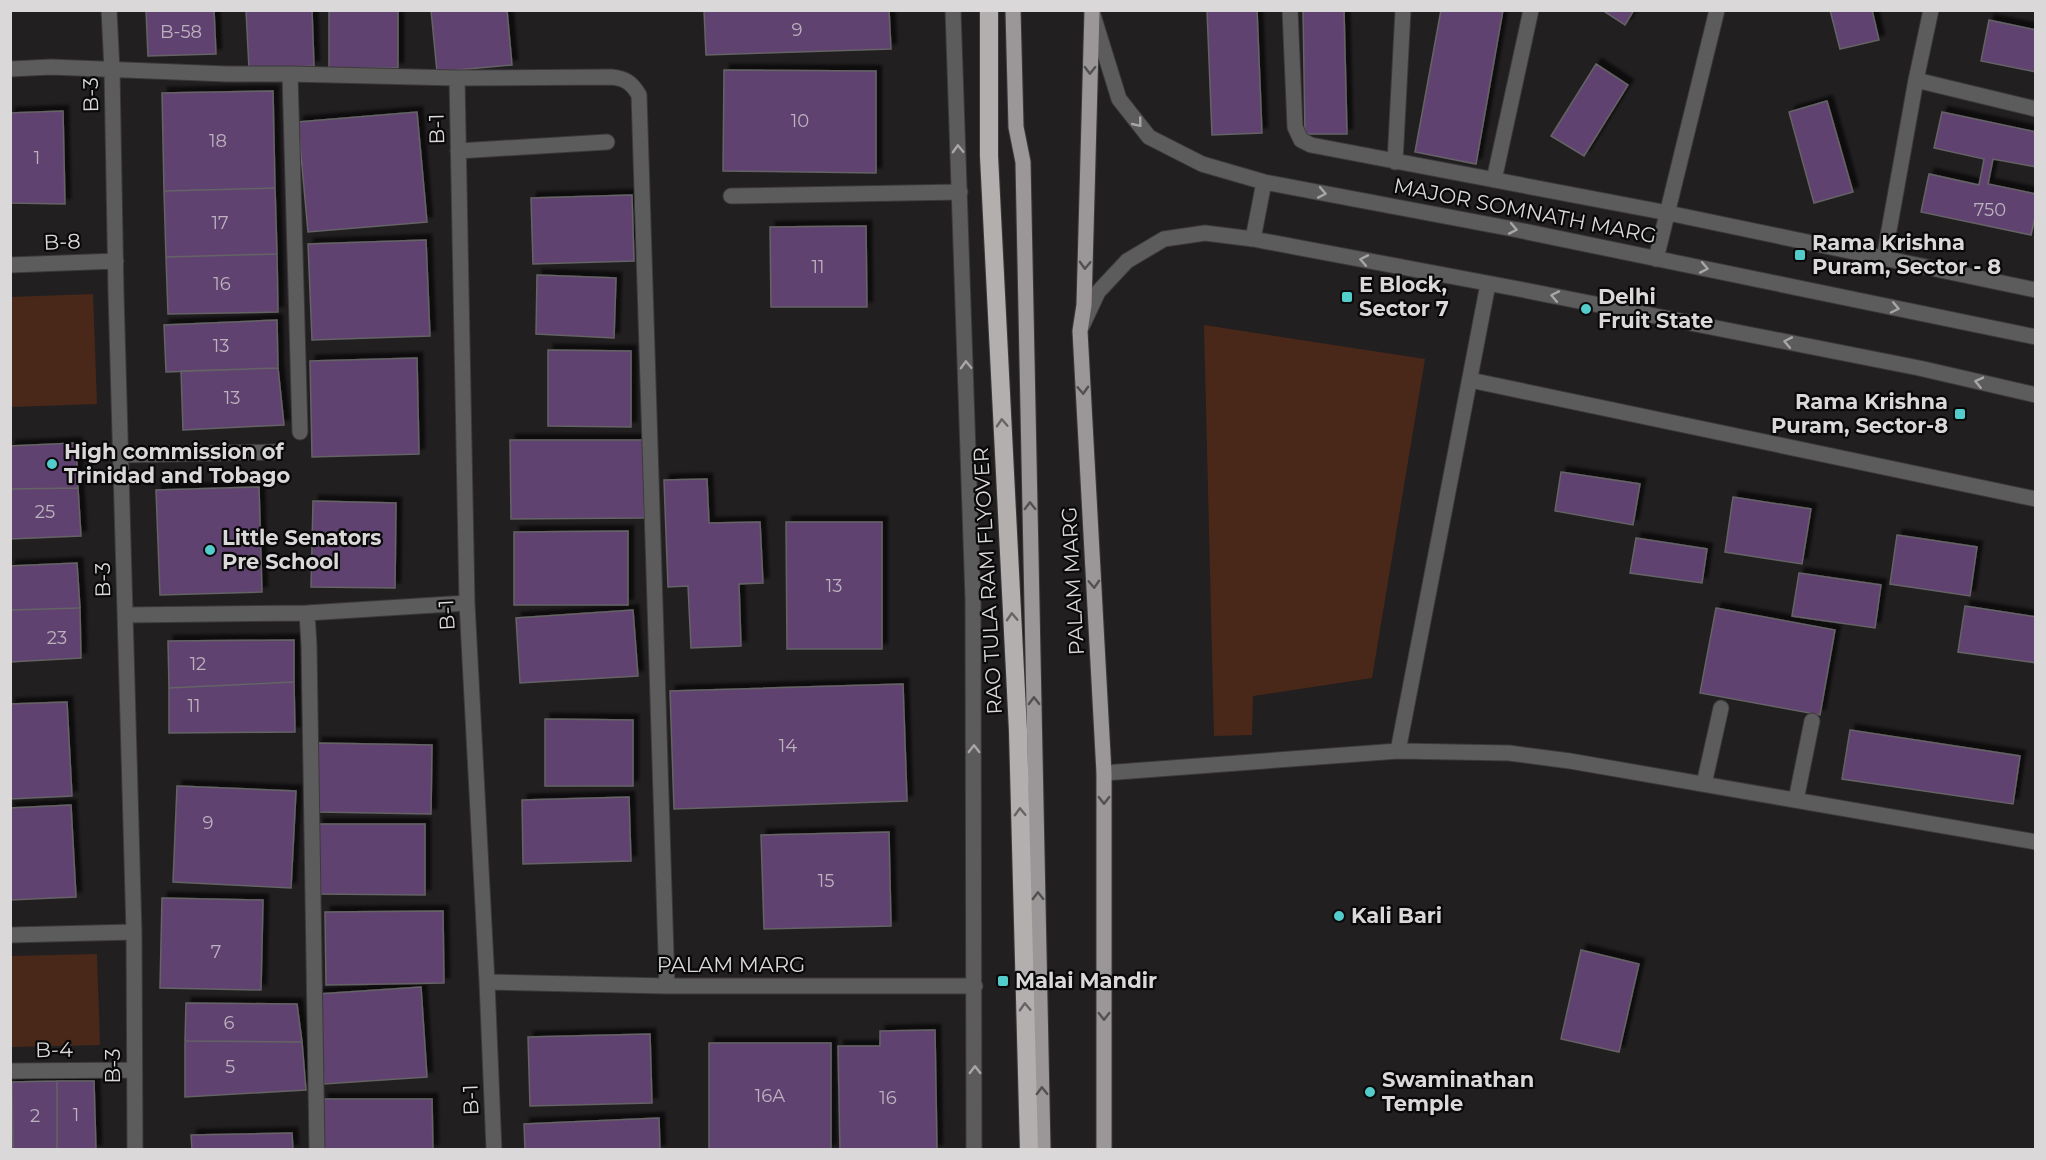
<svg xmlns="http://www.w3.org/2000/svg" width="2046" height="1160" viewBox="0 0 2046 1160" font-family="Montserrat,sans-serif">
<defs>
<filter id="shadow"><feDropShadow dx="5.5" dy="-5.5" stdDeviation="1.5" flood-color="#0009"/></filter>
</defs>
<rect width="100%" height="100%" fill="#221f21"/>
<!-- green -->
<path fill="#492819" d="M 93,294 L 97,404 L 11,407 L 11,297 Z
M 1204,325 L 1425,359 L 1372,678 L 1253,696 L 1252,735 L 1214,736 Z
M 97,954 L 100,1045 L 11,1047 L 11,956 Z"/>
<!-- building -->
<path fill="#60426f" stroke="#656366" stroke-width="1.5" filter="url(#shadow)" d="M 146,10 L 214,10 L 216,54 L 148,56 Z
M 246,10 L 312,10 L 314,66 L 249,69 Z
M 329,10 L 398,10 L 398,68 L 329,68 Z
M 431,10 L 507,10 L 512,65 L 437,72 Z
M 704,10 L 889,10 L 891,49 L 706,55 Z
M 1207,10 L 1257,10 L 1262,133 L 1212,135 Z
M 1303,10 L 1344,10 L 1347,134 L 1305,134 Z
M 1441,10 L 1503,10 L 1476,164 L 1415,152 Z
M 1602,10 L 1634,10 L 1625,25 Z
M 1830,10 L 1872,10 L 1879,40 L 1840,49 Z
M 1989,20 L 2036,30 L 2036,72 L 1981,61 Z
M 1596,64 L 1628,85 L 1584,156 L 1551,136 Z
M 724,70 L 876,71 L 876,173 L 723,171 Z
M 273,91 L 275,188 L 164,191 L 162,93 Z
M 1827,101 L 1853,192 L 1814,203 L 1789,112 Z
M 63,111 L 65,204 L 10,203 L 10,113 Z
M 417,112 L 427,222 L 308,232 L 298,122 Z
M 1942,112 L 2036,132 L 2036,167 L 1993,159 L 1988,184 L 2036,194 L 2036,213 L 2031,235 L 1921,212 L 1929,174 L 1979,185 L 1984,159 L 1934,148 Z
M 275,188 L 277,254 L 166,257 L 164,191 Z
M 632,195 L 634,261 L 533,264 L 531,198 Z
M 866,226 L 867,307 L 771,307 L 770,227 Z
M 426,240 L 430,336 L 312,340 L 308,244 Z
M 277,254 L 278,312 L 168,314 L 166,257 Z
M 537,275 L 616,278 L 614,338 L 536,334 Z
M 277,320 L 278,368 L 166,372 L 164,325 Z
M 548,350 L 631,351 L 631,427 L 548,426 Z
M 417,358 L 419,454 L 312,457 L 310,361 Z
M 278,368 L 284,425 L 183,430 L 181,371 Z
M 510,440 L 644,440 L 644,518 L 511,519 Z
M 76,443 L 78,488 L 10,489 L 10,446 Z
M 1561,472 L 1640,484 L 1633,525 L 1555,511 Z
M 707,479 L 709,523 L 760,522 L 763,583 L 739,584 L 741,646 L 691,648 L 688,586 L 668,587 L 664,480 Z
M 259,487 L 262,592 L 160,595 L 156,490 Z
M 78,488 L 81,536 L 10,539 L 10,489 Z
M 1733,497 L 1811,509 L 1802,564 L 1725,552 Z
M 313,501 L 396,503 L 395,588 L 311,587 Z
M 786,522 L 882,522 L 882,649 L 787,649 Z
M 628,531 L 628,605 L 514,605 L 514,532 Z
M 1897,535 L 1977,547 L 1970,596 L 1890,584 Z
M 1636,538 L 1707,549 L 1702,583 L 1630,573 Z
M 77,563 L 80,608 L 10,610 L 10,566 Z
M 1799,573 L 1881,585 L 1875,628 L 1792,616 Z
M 1965,606 L 2036,617 L 2036,663 L 1958,652 Z
M 80,608 L 81,658 L 10,662 L 10,610 Z
M 1716,608 L 1835,630 L 1820,715 L 1700,693 Z
M 633,610 L 638,676 L 520,683 L 516,618 Z
M 294,640 L 294,682 L 169,688 L 168,641 Z
M 294,682 L 295,732 L 169,733 L 169,688 Z
M 903,684 L 907,801 L 674,809 L 670,691 Z
M 67,702 L 72,796 L 10,799 L 10,704 Z
M 545,719 L 633,720 L 633,786 L 545,786 Z
M 1850,730 L 2020,756 L 2013,804 L 1842,779 Z
M 317,743 L 432,745 L 431,814 L 317,812 Z
M 177,786 L 296,791 L 291,888 L 173,882 Z
M 629,797 L 631,861 L 523,864 L 522,800 Z
M 71,805 L 76,897 L 10,900 L 10,808 Z
M 318,824 L 425,824 L 425,895 L 317,894 Z
M 889,832 L 891,926 L 764,929 L 761,835 Z
M 162,898 L 263,900 L 261,990 L 160,988 Z
M 443,911 L 444,983 L 326,985 L 325,912 Z
M 1581,950 L 1639,964 L 1619,1052 L 1561,1039 Z
M 421,987 L 427,1077 L 324,1084 L 318,994 Z
M 186,1003 L 297,1004 L 302,1042 L 185,1041 Z
M 935,1030 L 937,1150 L 840,1150 L 838,1046 L 880,1046 L 880,1031 Z
M 650,1034 L 652,1103 L 530,1106 L 528,1037 Z
M 185,1041 L 302,1042 L 306,1090 L 185,1097 Z
M 709,1043 L 831,1043 L 831,1150 L 709,1150 Z
M 57,1081 L 94,1081 L 96,1150 L 57,1150 Z
M 57,1081 L 57,1150 L 13,1150 L 12,1082 Z
M 10,1082 L 12,1082 L 13,1150 L 10,1150 Z
M 323,1099 L 432,1099 L 433,1150 L 323,1150 Z
M 659,1118 L 660,1150 L 525,1150 L 524,1124 Z
M 292,1133 L 293,1150 L 192,1150 L 191,1135 Z"/>
<g fill="none" stroke-linecap="round" stroke-linejoin="round">
<!-- minor casing -->
<g stroke="#3c393b" stroke-width="17">
<path id="minor" d="M 109,10 L 112,70 L 116,293 L 134,932 L 135,1150
M 953,10 L 973,599 L 974,1150
M 1290,10 L 1295,127 L 1301,140 L 1311,145 L 1668,213 L 2036,290
M 1093,15 L 1119,99 L 1149,137 L 1202,164 L 1264,182 L 1513,229 L 2036,337
M 10,69 L 51,67 L 227,74 L 290,74 L 457,78 L 611,77 C 625,78 632,83 639,95 L 667,986
M 290,74 L 300,432
M 457,78 L 467,603 L 487,982 L 494,1150
M 1916,80 L 2036,109
M 458,151 L 607,142
M 1395,162 L 1403,10
M 1494,180 L 1531,10
M 731,196 L 960,192
M 1253,239 L 1264,182
M 1884,258 L 1916,80 L 1931,10
M 1656,259 L 1717,10
M 10,265 L 116,261
M 1082,326 L 1098,292 L 1127,261 L 1164,239 L 1205,233 L 1253,239 L 1524,290 L 1919,368 L 2036,395
M 1470,380 L 2036,499
M 122,455 L 275,452
M 307,613 L 309,645 L 317,1150
M 125,615 L 307,613 L 467,603
M 1398,751 L 1488,284
M 1104,773 L 1398,751 L 1509,753 L 1570,761 L 2036,842
M 1704,784 L 1721,708
M 1796,800 L 1812,721
M 10,935 L 134,932
M 487,982 L 667,986 L 975,986
M 10,1071 L 134,1070"/>
</g>
<!-- major casing -->
<g stroke="#3c393b" stroke-width="17">
<path id="major" d="M 1013,10 L 1016,127 L 1023,162 L 1043,1150
M 1092,10 L 1084,305 L 1080,331 L 1104,773 L 1104,1150"/>
</g>
<!-- highway casing -->
<g stroke="#3c393b" stroke-width="20">
<path id="highway" d="M 989,10 L 989,156 L 1018,731 L 1029,1150"/>
</g>
<!-- minor -->
<use href="#minor" stroke="#5d5c5c" stroke-width="15"/>
<!-- major -->
<use href="#major" stroke="#9b9798" stroke-width="15"/>
<!-- highway -->
<use href="#highway" stroke="#b4afaf" stroke-width="18"/>
</g>
<!-- one-way arrows -->
<defs><path id="oneway-chevron" d="M-2-3.5L2.5 0L-2 3.5" fill="none" stroke-width="1.6" stroke-linecap="round" stroke-linejoin="round" transform="scale(1.5)"/></defs>
<g stroke="#525051">
<use href="#oneway-chevron" transform="translate(1090 70) rotate(91)"/>
<use href="#oneway-chevron" transform="translate(1085 265) rotate(92)"/>
<use href="#oneway-chevron" transform="translate(1083 390) rotate(87)"/>
<use href="#oneway-chevron" transform="translate(1030 506) rotate(-91)"/>
<use href="#oneway-chevron" transform="translate(1094 584) rotate(87)"/>
<use href="#oneway-chevron" transform="translate(1034 701) rotate(-91)"/>
<use href="#oneway-chevron" transform="translate(1104 800) rotate(90)"/>
<use href="#oneway-chevron" transform="translate(1038 896) rotate(-91)"/>
<use href="#oneway-chevron" transform="translate(1104 1016) rotate(90)"/>
<use href="#oneway-chevron" transform="translate(1042 1091) rotate(-91)"/>
</g>
<g stroke="#a8a6a7">
<use href="#oneway-chevron" transform="translate(1138 123) rotate(51)"/>
<use href="#oneway-chevron" transform="translate(958 149) rotate(-92)"/>
<use href="#oneway-chevron" transform="translate(1322 193) rotate(11)"/>
<use href="#oneway-chevron" transform="translate(1513 229) rotate(11)"/>
<use href="#oneway-chevron" transform="translate(1364 260) rotate(-169)"/>
<use href="#oneway-chevron" transform="translate(1704 268) rotate(11)"/>
<use href="#oneway-chevron" transform="translate(1555 296) rotate(-169)"/>
<use href="#oneway-chevron" transform="translate(1895 308) rotate(12)"/>
<use href="#oneway-chevron" transform="translate(1788 342) rotate(-169)"/>
<use href="#oneway-chevron" transform="translate(966 365) rotate(-92)"/>
<use href="#oneway-chevron" transform="translate(1979 382) rotate(-167)"/>
<use href="#oneway-chevron" transform="translate(974 749) rotate(-90)"/>
<use href="#oneway-chevron" transform="translate(975 1070) rotate(-90)"/>
</g>
<g stroke="#686465">
<use href="#oneway-chevron" transform="translate(1002 423) rotate(-93)"/>
<use href="#oneway-chevron" transform="translate(1012 617) rotate(-93)"/>
<use href="#oneway-chevron" transform="translate(1020 812) rotate(-92)"/>
<use href="#oneway-chevron" transform="translate(1025 1007) rotate(-92)"/>
</g>
<!-- markers -->
<g fill="#53cdcb" stroke="#0a090a" stroke-width="2">
<rect x="1794" y="249" width="12" height="12" rx="3"/>
<rect x="1341" y="291" width="12" height="12" rx="3"/>
<circle cx="1586" cy="309" r="6"/>
<rect x="1954" y="408" width="12" height="12" rx="3"/>
<circle cx="52" cy="464" r="6"/>
<circle cx="210" cy="550" r="6"/>
<circle cx="1339" cy="916" r="6"/>
<rect x="997" y="975" width="12" height="12" rx="3"/>
<circle cx="1370" cy="1092" r="6"/>
</g>
<g text-anchor="middle" stroke-width="4.5" stroke-linejoin="round" paint-order="stroke">
<!-- number labels -->
<g font-size="18" fill="#bcb2be">
<text x="797" y="36">9</text>
<text x="181" y="38">B-58</text>
<text x="800" y="127">10</text>
<text x="218" y="147">18</text>
<text x="37" y="164">1</text>
<text x="1990" y="216">750</text>
<text x="220" y="229">17</text>
<text x="818" y="273">11</text>
<text x="222" y="290">16</text>
<text x="221" y="352">13</text>
<text x="232" y="404">13</text>
<text x="45" y="518">25</text>
<text x="834" y="592">13</text>
<text x="57" y="644">23</text>
<text x="198" y="670">12</text>
<text x="194" y="712">11</text>
<text x="788" y="752">14</text>
<text x="208" y="829">9</text>
<text x="826" y="887">15</text>
<text x="216" y="958">7</text>
<text x="229" y="1029">6</text>
<text x="230" y="1073">5</text>
<text x="770" y="1102">16A</text>
<text x="888" y="1104">16</text>
<text x="76" y="1121">1</text>
<text x="35" y="1122">2</text>
</g>
<!-- street labels -->
<g font-size="21" fill="#dad8d9" stroke="#0a090a">
<text transform="translate(91 95) rotate(-91)" y="7">B-3</text>
<text transform="translate(437 129) rotate(-91)" y="7">B-1</text>
<text transform="translate(1525 211) rotate(11)" y="7">MAJOR SOMNATH MARG</text>
<text transform="translate(62 242) rotate(-2)" y="7">B-8</text>
<text transform="translate(103 580) rotate(-91)" y="7">B-3</text>
<text transform="translate(988 581) rotate(-93)" y="7">RAO TULA RAM FLYOVER</text>
<text transform="translate(1073 581) rotate(-93)" y="7">PALAM MARG</text>
<text transform="translate(447 615) rotate(-93)" y="7">B-1</text>
<text x="731" y="972">PALAM MARG</text>
<text transform="translate(54 1050) rotate(-1)" y="7">B-4</text>
<text transform="translate(113 1066) rotate(-90)" y="7">B-3</text>
<text transform="translate(471 1100) rotate(-92)" y="7">B-1</text>
</g>
<!-- poi labels -->
<g font-size="21" font-weight="bold" fill="#dad8d9" stroke="#0a090a" text-anchor="start">
<text x="1812" y="250">Rama Krishna<tspan x="1812" dy="24">Puram, Sector - 8</tspan></text>
<text x="1359" y="292">E Block,<tspan x="1359" dy="24">Sector 7</tspan></text>
<text x="1598" y="304">Delhi<tspan x="1598" dy="24">Fruit State</tspan></text>
<text x="1948" y="409" text-anchor="end">Rama Krishna<tspan x="1948" dy="24">Puram, Sector-8</tspan></text>
<text x="64" y="459">High commission of<tspan x="64" dy="24">Trinidad and Tobago</tspan></text>
<text x="222" y="545">Little Senators<tspan x="222" dy="24">Pre School</tspan></text>
<text x="1351" y="923">Kali Bari</text>
<text x="1015" y="988">Malai Mandir</text>
<text x="1382" y="1087">Swaminathan<tspan x="1382" dy="24">Temple</tspan></text>
</g>
</g>
<!-- border -->
<rect width="2046" height="1160" fill="none" stroke="#dad8d9" stroke-width="24"/>
</svg>
